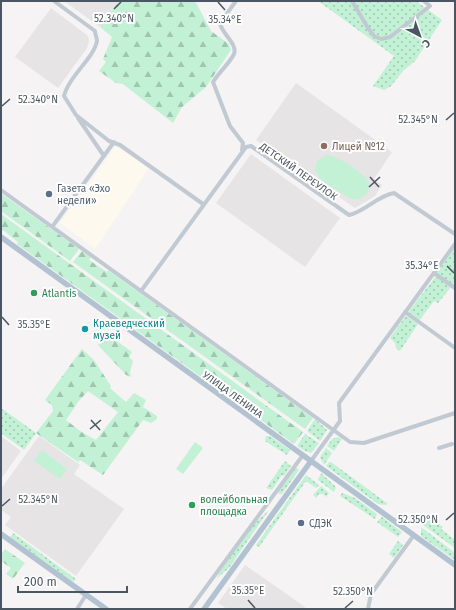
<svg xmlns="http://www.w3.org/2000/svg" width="456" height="610" viewBox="0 0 456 610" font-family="'Fira Sans',sans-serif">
<defs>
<pattern id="green-dots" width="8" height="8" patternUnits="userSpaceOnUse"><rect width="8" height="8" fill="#c3f1d5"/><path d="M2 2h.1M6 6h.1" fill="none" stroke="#a0c6b0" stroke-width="1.8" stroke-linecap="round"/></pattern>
<pattern id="forest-firs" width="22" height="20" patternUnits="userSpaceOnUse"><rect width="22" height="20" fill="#c3f1d5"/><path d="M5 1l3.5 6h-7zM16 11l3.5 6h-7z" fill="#a0c6b0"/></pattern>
</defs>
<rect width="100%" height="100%" fill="#f5f3f3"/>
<!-- commercial -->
<path fill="#fdf9ef" d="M 116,146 L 149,168 L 95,249 L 60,223 Z"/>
<!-- education -->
<path fill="#e6e4e5" d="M 64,1 L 119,1 L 100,27 Z
M 51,8 L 88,36 L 89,41 L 87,48 L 58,88 L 15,57 Z
M 296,83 L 392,152 L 374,179 L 382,185 L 375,196 L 355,208 L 256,140 Z
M 251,154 L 340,218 L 305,267 L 216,203 Z
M 1,436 L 21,451 L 1,479 Z
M 39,436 L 80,465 L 74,474 L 124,509 L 76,576 L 5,525 L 11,517 L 1,510 L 1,489 Z
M 245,565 L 305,607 L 304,609 L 227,609 L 218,603 Z"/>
<!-- green -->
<path fill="url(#green-dots)" d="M 318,1 L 416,1 L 442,20 L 415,61 L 403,71 L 391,86 L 384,90 L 373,86 L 394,56 Z
M 455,247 L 455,282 L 452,285 L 436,274 Z
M 436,276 L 451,287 L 438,303 L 434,301 L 419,321 L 409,314 L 409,311 Z
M 407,316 L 418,324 L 400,351 L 396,348 L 395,343 L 390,338 L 405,317 Z
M 1,408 L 36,433 L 24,450 L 1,433 Z
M 315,419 L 327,430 L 320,441 L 307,431 Z
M 305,434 L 319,443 L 311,453 L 305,451 L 297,446 Z
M 266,436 L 270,436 L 290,450 L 287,455 L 265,441 Z
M 338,437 L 342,439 L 334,451 L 327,446 L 332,439 Z
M 326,448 L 332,453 L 324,465 L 320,457 Z
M 285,461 L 291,466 L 284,476 L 282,475 L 272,490 L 266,488 Z
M 329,462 L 331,462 L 388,504 L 385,505 L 378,504 L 326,466 Z
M 296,467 L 299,470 L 282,494 L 279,494 L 278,491 Z
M 321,473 L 336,487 L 334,492 L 318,480 Z
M 306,475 L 319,485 L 316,488 L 306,481 L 259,547 L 256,545 Z
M 321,486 L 329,493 L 326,497 L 323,494 L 319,494 L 316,498 L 313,495 Z
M 342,493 L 355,498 L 377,514 L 375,519 L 340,496 Z
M 269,510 L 229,568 L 217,578 L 219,573 L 253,525 Z
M 382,517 L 402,532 L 398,537 L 377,522 Z
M 428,517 L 443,527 L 441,529 L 455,540 L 455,548 L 423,525 Z
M 421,527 L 454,552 L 455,560 L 421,536 Z
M 13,533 L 76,579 L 73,582 L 10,537 Z
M 398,541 L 403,545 L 394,558 L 389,554 Z"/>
<!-- forest -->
<path fill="url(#forest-firs)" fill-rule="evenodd" d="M 119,1 L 195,1 L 211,31 L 229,44 L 231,50 L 206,87 L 182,107 L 173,123 L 123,84 L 116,83 L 99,71 L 106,62 L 103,59 L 112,37 L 100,27 Z
M 2,194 L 79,249 L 70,261 L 1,211 Z
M 1,214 L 303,432 L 294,444 L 17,244 L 18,242 L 3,230 L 1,233 Z
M 82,251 L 91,257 L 89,260 L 107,272 L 108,270 L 313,418 L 305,429 L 73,262 Z
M 108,335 L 132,352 L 129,357 L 133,361 L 130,372 L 131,377 L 126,375 L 98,345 Z
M 82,349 L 94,360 L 111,386 L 110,388 L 126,402 L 134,393 L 146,400 L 143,407 L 157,416 L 157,419 L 151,423 L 143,420 L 103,475 L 80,460 L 78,462 L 36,433 L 53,411 L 52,405 L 45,400 ZM 88,391 L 118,412 L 96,440 L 83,433 L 66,420 L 78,402 Z
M 5,549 L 25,563 L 13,579 L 6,574 L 11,568 L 1,561 L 1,555 Z"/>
<!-- pitch -->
<path fill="#c3f1d5" d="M 326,155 C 339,156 365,173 370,185 L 367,194 L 359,199 L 351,199 L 320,179 L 315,170 L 317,161 Z
M 195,442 L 203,448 L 183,474 L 176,469 Z
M 42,450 L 67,469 L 60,479 L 34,461 Z"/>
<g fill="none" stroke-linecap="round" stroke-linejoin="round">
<!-- minor -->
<path stroke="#c1cad2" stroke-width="4" d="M 54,1 L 95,31 C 95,34 97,38 97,41 C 94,58 69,76 64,96 L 76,115 L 109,141 L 120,145 L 203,204
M 236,1 L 220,23 C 221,33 238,44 234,54 C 229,64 219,72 213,82 L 230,126 L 243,143 L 242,150
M 352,1 L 368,28 L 374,36 L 381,39 L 390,37 L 430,6 L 424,1
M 78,118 L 104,156
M 1,190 L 350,442 L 364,443 L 455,413
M 52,227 L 114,142
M 434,273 L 455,288
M 141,291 L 246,147 L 251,146 L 349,215 C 366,211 377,196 394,193 L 455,234
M 405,312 L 455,348
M 439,448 L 452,444
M 311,461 L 340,421 L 339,403 L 455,244
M 77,609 L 86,595
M 190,609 L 303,455
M 368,609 L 371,594 L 414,535"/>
<!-- major -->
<path stroke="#b3c2d1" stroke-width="5.5" d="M 1,237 L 455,565
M 1,534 L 106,609
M 204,609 L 311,461"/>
</g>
<!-- ticks -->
<path fill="none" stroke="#4a5661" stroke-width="1.5" d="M 218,2 L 225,10M 114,9 L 121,2M 2,106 L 10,99M 446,120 L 454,113M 370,177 L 379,187M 369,187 L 380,177M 447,266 L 454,273M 2,317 L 9,325M 91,420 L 100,430M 90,429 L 101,420M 2,506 L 10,499M 446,520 L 454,513M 248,600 L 255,608M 345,608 L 353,601"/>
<!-- markers -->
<circle fill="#8d6e63" stroke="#fff" stroke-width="1.5" cx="324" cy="146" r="4"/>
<g fill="#5c6f8a" stroke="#fff" stroke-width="1.5">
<circle cx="49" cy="194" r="4"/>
<circle cx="301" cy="523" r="4"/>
</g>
<g fill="#2e9e5b" stroke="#fff" stroke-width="1.5">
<circle cx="34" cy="293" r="4"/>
<circle cx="192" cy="505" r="4"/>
</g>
<circle fill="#0f9aa8" stroke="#fff" stroke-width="1.5" cx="85" cy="329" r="4"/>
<g text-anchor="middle" stroke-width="4" stroke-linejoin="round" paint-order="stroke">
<!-- education labels -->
<g font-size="10" fill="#785e54" stroke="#fff" text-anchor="start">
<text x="332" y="150">Лицей №12</text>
</g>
<!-- street labels -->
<g font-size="10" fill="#4a5661" stroke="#fff">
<text transform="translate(299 171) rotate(35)" y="4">ДЕТСКИЙ ПЕРЕУЛОК</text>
<text transform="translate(233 394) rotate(36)" y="4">УЛИЦА ЛЕНИНА</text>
</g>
<!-- service labels -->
<g font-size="10" fill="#4e5e75" stroke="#fff" text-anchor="start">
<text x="57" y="192">Газета «Эхо<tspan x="57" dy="12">недели»</tspan></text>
<text x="309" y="527">СДЭК</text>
</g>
<!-- leisure labels -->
<g font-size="10" fill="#27864d" stroke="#fff" text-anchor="start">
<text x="42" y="297">Atlantis</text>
<text x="200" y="503">волейбольная<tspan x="200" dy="12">площадка</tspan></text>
</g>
<!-- culture labels -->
<g font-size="10" fill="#0d838f" stroke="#fff" text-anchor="start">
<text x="93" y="327">Краеведческий<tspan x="93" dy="12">музей</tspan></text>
</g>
</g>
<g font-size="10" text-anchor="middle" fill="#4a5661" stroke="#fff" stroke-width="4" stroke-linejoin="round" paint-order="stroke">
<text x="114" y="22">52.340°N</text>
<text x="225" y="23">35.34°E</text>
<text x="38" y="103">52.340°N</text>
<text x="418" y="123">52.345°N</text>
<text x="422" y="269">35.34°E</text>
<text x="34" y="328">35.35°E</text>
<text x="38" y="503">52.345°N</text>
<text x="418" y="523">52.350°N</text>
<text x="248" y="594">35.35°E</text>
<text x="353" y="595">52.350°N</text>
</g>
<!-- border -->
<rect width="456" height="610" fill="none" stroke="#4a5661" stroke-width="4"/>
<!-- north arrow -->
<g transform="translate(420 36) rotate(139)" stroke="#ffffff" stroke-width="3" paint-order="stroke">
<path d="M0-3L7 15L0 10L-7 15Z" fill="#4a5661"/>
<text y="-6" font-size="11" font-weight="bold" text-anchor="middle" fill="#4a5661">С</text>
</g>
<!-- scale -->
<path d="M18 586v6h109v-6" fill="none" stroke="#4a5661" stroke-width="2"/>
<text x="24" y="586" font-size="12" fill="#4a5661" stroke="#ffffff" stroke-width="3" paint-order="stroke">200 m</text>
</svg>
